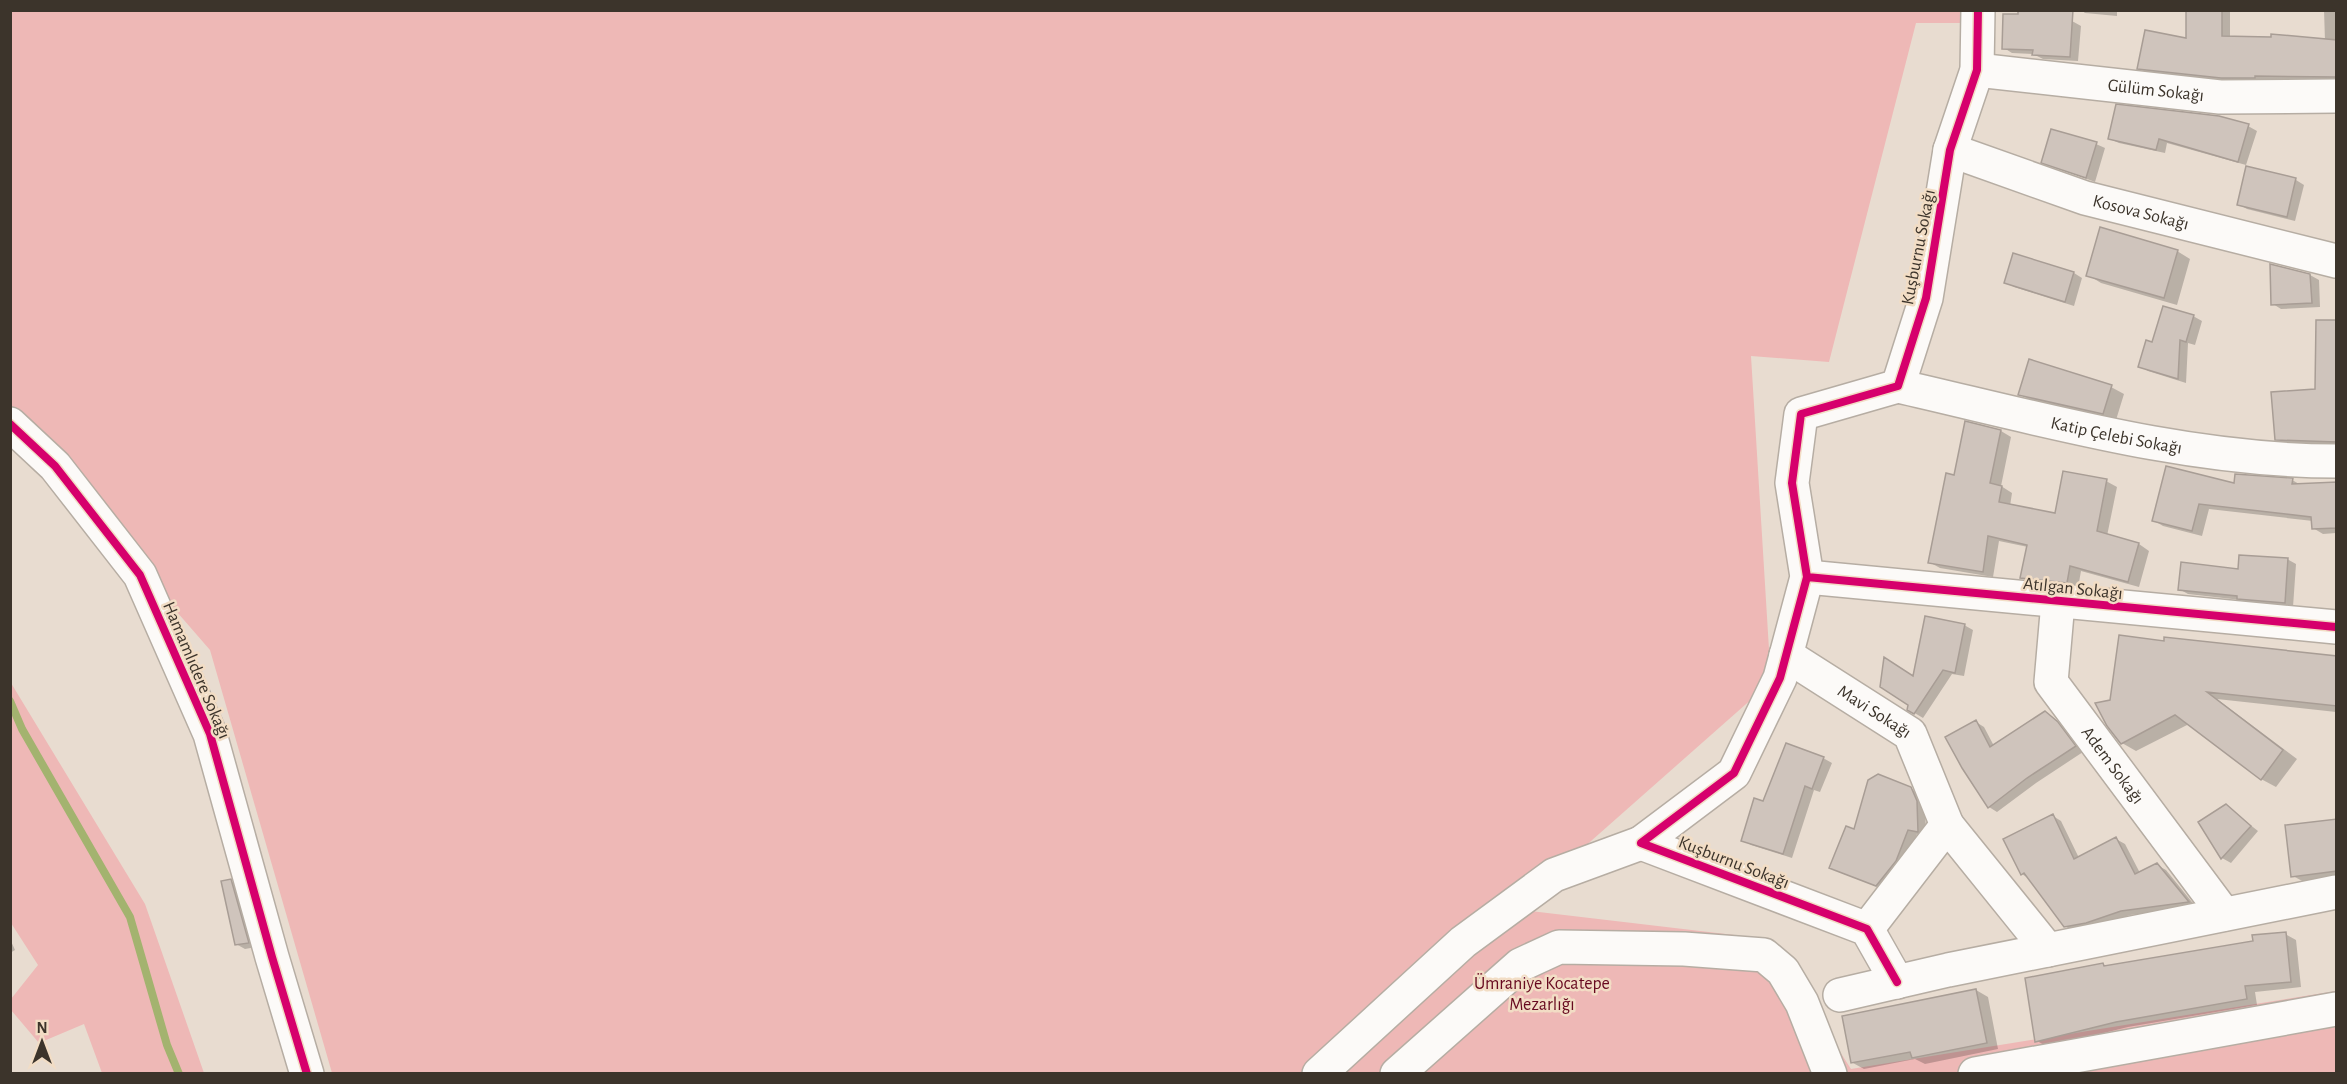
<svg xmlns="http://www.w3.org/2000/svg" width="2347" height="1084" viewBox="0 0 2347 1084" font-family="'Alegreya Sans',sans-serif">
<rect width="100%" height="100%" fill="#e8dcd0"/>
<!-- green -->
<path fill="#eeb8b6" d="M 10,11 L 1972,11 L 1975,23 L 1916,23 L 1829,362 L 1751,356 L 1771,682 L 1514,909 L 1768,939 L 1851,1069 L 2336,991 L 2336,1073 L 332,1073 L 210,650 L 11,421 Z
M 11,683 L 145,904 L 204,1073 L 102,1073 L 84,1024 L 39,1043 L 11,1010 L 11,999 L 38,965 L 11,923 Z"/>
<!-- shadow -->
<path fill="#0003" d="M 2081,10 L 2117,10 L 2117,16 L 2085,13 Z
M 2188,10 L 2230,10 L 2230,37 L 2325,41 L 2324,10 L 2336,10 L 2336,81 L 2263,80 L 2263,82 L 2231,82 L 2147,73 L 2138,68 L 2187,40 Z
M 2072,21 L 2081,26 L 2078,61 L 2043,59 L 2033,54 L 2012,53 L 2004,48 Z
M 2248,126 L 2257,131 L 2246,165 L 2167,143 L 2165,153 L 2119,143 L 2110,139 Z
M 2096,144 L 2105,148 L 2095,182 L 2043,162 Z
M 2247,168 L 2296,180 L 2304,185 L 2295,221 L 2247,209 L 2238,204 Z
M 2177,251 L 2190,259 L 2177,305 L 2101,283 L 2088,275 Z
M 2014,255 L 2074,273 L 2082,278 L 2074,306 L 2014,287 L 2005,282 Z
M 2310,275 L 2319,280 L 2320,307 L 2281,309 L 2273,304 Z
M 2193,316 L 2202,321 L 2195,345 L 2188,343 L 2186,383 L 2148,371 L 2140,366 L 2153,344 Z
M 2336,321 L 2336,447 L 2288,445 L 2277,439 L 2317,390 Z
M 2111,387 L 2124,394 L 2116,420 L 2033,402 L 2020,394 Z
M 2001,431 L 2011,437 L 2001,486 L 2012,493 L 2010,506 L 2056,514 L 2106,481 L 2117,487 L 2107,536 L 2139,544 L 2149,551 L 2139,587 L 2081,571 L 2078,588 L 2033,584 L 2022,578 L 2028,547 L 1999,541 L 1993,577 L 1940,568 L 1929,562 L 1955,477 Z
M 2292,480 L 2301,485 L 2336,483 L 2336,533 L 2323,534 L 2313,528 L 2313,521 L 2209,509 L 2202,536 L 2163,526 L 2153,520 L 2236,484 Z
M 2287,559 L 2296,564 L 2293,607 L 2247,603 L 2241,600 L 2188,594 L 2179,589 Z
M 1964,625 L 1973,630 L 1964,676 L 1952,674 L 1923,718 L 1908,709 L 1914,678 Z
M 2336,658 L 2336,712 L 2217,699 L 2297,759 L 2276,787 L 2261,779 L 2189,724 L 2136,751 L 2122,743 L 2112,701 Z
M 2045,713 L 2066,729 L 2083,752 L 2036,783 L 1997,812 L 1989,807 L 1976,722 L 1984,727 L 1994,746 Z
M 1823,758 L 1832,763 L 1820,792 L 1814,790 L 1792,858 L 1751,845 L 1743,840 L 1764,803 Z
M 1911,789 L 1920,794 L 1925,806 L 1926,835 L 1917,834 L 1904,865 L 1886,890 L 1839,872 L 1855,831 Z
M 2226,806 L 2258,831 L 2231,863 L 2222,858 L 2200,823 Z
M 2053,816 L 2061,821 L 2079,858 L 2116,839 L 2125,844 L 2140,873 L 2157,865 L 2166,870 L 2196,907 L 2130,915 L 2095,927 L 2074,932 L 2065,926 L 2031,880 L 2022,874 Z
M 2336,820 L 2336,880 L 2306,883 L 2293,876 Z
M 231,881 L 239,886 L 256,947 L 245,949 L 236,944 Z
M 2285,934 L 2296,940 L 2301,987 L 2255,992 L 2257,1005 L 2128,1027 L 2048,1047 L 2037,1041 L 2103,965 L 2107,967 L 2255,942 Z
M 10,939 L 15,950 L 10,953 Z
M 1976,990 L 1988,997 L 1998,1049 L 1925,1064 L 1915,1059 L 1864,1069 L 1853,1063 Z"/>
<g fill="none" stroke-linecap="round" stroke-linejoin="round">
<!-- stream -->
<path stroke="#a3b36f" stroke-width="8" d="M 10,701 L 22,729 L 130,917 L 167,1045 L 179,1074"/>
</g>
<!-- building -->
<path fill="#cfc4bc" stroke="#a89d95" stroke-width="1.5" d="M 2018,10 L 2073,10 L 2070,57 L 2032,55 L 2033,50 L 2002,49 L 2003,14 L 2018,14 Z
M 2186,10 L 2222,10 L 2222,36 L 2271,37 L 2271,34 L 2337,40 L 2337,77 L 2255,76 L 2255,78 L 2221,78 L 2137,69 L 2145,30 L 2186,38 Z
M 2116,104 L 2219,116 L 2249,124 L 2238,162 L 2159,139 L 2156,150 L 2108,139 Z
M 2051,129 L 2097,142 L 2086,178 L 2041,163 Z
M 2246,166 L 2296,178 L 2287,217 L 2237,205 Z
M 2100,227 L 2178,250 L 2164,298 L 2086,276 Z
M 2013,253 L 2074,272 L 2065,302 L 2004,283 Z
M 2270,264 L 2310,274 L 2312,303 L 2271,305 Z
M 2163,306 L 2194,315 L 2186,342 L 2180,340 L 2178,379 L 2138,367 L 2146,340 L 2152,342 Z
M 2316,320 L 2337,320 L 2337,442 L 2275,440 L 2271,392 L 2315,389 Z
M 2029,359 L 2112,385 L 2103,414 L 2018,395 Z
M 1965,421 L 2001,430 L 1990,483 L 2002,486 L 1999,502 L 2055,513 L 2063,471 L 2107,479 L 2097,531 L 2139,543 L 2128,582 L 2070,566 L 2067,583 L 2020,578 L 2027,545 L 1988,536 L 1983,572 L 1928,563 L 1946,473 L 1954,475 Z
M 2166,466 L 2234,483 L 2235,474 L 2293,478 L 2292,484 L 2337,482 L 2337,528 L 2312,529 L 2311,517 L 2199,504 L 2192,531 L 2152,521 Z
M 2239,555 L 2288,558 L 2285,603 L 2237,599 L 2237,596 L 2178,590 L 2181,562 L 2238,569 Z
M 1925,616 L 1965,624 L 1955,673 L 1943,670 L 1914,714 L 1907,710 L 1908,705 L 1880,687 L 1884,657 L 1913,676 Z
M 2119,635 L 2164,641 L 2164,637 L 2337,656 L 2337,706 L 2207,692 L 2283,750 L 2261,780 L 2175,715 L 2121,744 L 2107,726 L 2095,703 L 2110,700 Z
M 2045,711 L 2058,722 L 2076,746 L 2027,778 L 1988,808 L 1962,768 L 1945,737 L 1976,720 L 1990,747 Z
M 1786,743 L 1824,757 L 1812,789 L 1805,786 L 1783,854 L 1741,841 L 1754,798 L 1763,801 Z
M 1878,774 L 1911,787 L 1917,801 L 1918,832 L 1908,830 L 1896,861 L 1876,886 L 1829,868 L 1846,826 L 1854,829 L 1868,780 Z
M 2226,804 L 2251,826 L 2221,859 L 2198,822 Z
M 2053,814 L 2074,859 L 2116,837 L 2135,874 L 2157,863 L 2189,902 L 2121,911 L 2086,923 L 2064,927 L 2024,873 L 2021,875 L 2003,839 Z
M 2337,819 L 2337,871 L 2291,877 L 2285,825 Z
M 231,879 L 249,943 L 235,945 L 221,881 Z
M 2286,932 L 2291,982 L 2245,986 L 2247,999 L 2116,1022 L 2035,1042 L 2025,978 L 2103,963 L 2104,966 L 2253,941 L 2252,935 Z
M 1976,989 L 1987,1043 L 1912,1058 L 1910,1052 L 1851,1063 L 1842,1016 Z"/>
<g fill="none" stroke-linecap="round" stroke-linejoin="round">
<!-- minor casing -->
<g stroke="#b6ada3" stroke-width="36">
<g id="minor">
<path id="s1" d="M 1977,70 L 2220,97 L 2336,96"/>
<path id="s2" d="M 1950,150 L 2085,198 L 2336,261"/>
<path id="s3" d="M 1898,386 C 2042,419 2188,461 2336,461"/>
<path d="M 10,424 L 55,466 L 140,575 L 210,734 L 272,957 L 307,1074"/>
<path d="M 1807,577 L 2336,627"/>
<path id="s4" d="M 2058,602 L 2051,682 L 2224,914"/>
<path id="s5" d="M 1786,655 L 1910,734 L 1947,825"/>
<path d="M 1867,929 L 1947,825 L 2048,950"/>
<path d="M 1897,982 L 1867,929 L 1641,843 L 1734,773 L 1780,678 L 1807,577 L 1792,483 L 1801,414 L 1898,386 L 1926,298 L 1950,150 L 1977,70 L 1978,10"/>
<path d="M 1840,995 L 1948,970 L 2336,892"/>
<path d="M 1319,1074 L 1463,942 L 1554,875 L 1641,843"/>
<path d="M 1397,1074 L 1520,965 L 1559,947 L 1684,949 L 1764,955 L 1783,971 L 1802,1003 L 1830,1074"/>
<path d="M 1975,1074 L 2336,1009"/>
</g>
</g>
<!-- minor -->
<use href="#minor" stroke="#fcfaf8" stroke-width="33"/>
<!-- cycleway casing -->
<g stroke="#f2ddc5" stroke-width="11">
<path id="cycleway" d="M 10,424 L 55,466 L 140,575 L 210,734 L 272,957 L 307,1074
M 1807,577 L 2336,627
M 1897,982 L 1867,929 L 1641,843 L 1734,773 L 1780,678 L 1807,577 L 1792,483 L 1801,414 L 1898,386 L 1926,298 L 1950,150 L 1977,70 L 1978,10"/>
</g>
<!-- cycleway -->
<use href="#cycleway" stroke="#d6006c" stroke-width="8"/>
</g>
<g text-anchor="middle" stroke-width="5" stroke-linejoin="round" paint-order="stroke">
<!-- street labels -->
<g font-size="18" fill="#3c342b" stroke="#f2ddc5">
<text dy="6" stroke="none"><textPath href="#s1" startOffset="180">Gülüm Sokağı</textPath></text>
<text dy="6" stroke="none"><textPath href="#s2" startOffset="201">Kosova Sokağı</textPath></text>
<text transform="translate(1918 247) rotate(-79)" y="6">Kuşburnu Sokağı</text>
<text dy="6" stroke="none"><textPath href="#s3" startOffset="224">Katip Çelebi Sokağı</textPath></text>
<text transform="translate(2073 588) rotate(6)" y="6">Atılgan Sokağı</text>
<text transform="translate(197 670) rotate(67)" y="6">Hamamlıdere Sokağı</text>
<text dy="6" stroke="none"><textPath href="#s5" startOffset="105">Mavi Sokağı</textPath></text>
<text dy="6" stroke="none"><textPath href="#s4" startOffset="184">Adem Sokağı</textPath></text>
<text transform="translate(1734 862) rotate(21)" y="6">Kuşburnu Sokağı</text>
</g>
<!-- park labels -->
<g font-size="18" fill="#67091f" stroke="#f2ddc5">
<text x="1542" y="989">Ümraniye Kocatepe<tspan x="1542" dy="21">Mezarlığı</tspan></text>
</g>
</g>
<!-- border -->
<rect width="2347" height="1084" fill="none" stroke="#3c342b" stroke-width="24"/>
<!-- north arrow -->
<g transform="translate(42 1042)" stroke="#f2ddc5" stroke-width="4.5" paint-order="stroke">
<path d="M0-4.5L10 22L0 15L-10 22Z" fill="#3c342b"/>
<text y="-9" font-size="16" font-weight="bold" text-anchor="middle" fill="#3c342b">N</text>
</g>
</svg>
